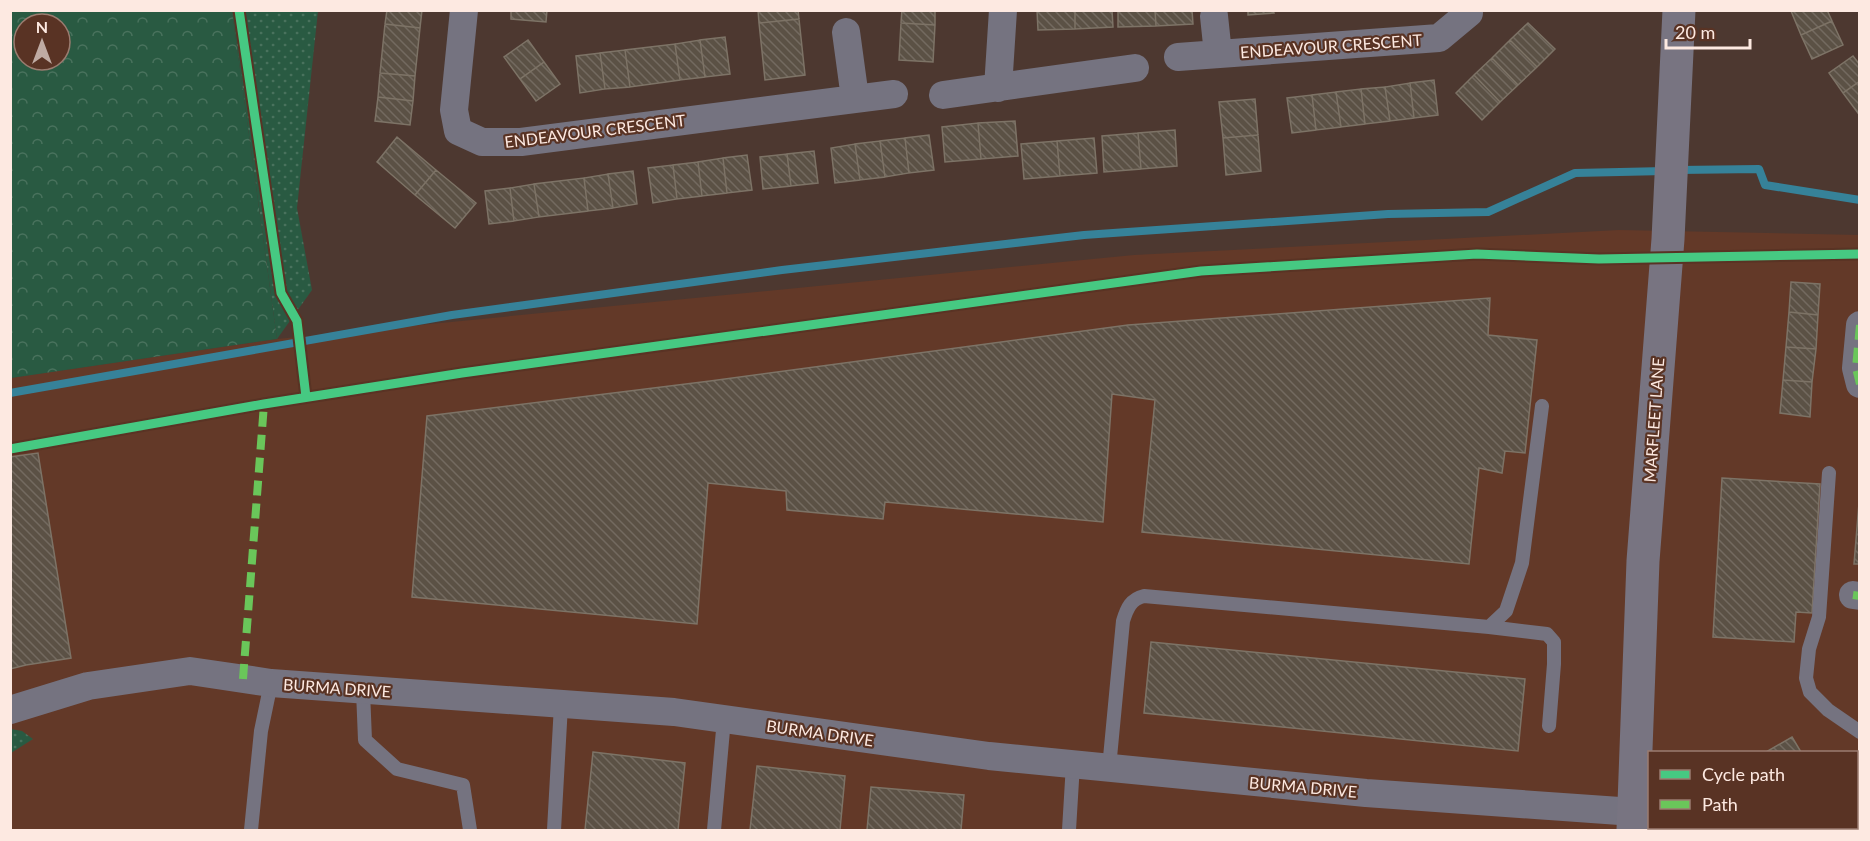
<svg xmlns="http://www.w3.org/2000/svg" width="1870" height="841" viewBox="0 0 1870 841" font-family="Lato,sans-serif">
<defs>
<pattern id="grass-dots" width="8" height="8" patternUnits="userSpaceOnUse" patternTransform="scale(1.5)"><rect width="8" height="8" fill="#295a42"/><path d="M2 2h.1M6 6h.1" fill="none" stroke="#49725d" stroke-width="1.8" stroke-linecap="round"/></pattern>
<pattern id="park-crowns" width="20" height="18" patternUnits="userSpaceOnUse" patternTransform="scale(1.5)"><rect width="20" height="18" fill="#295a42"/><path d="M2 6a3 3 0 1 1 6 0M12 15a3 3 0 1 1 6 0" fill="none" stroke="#49725d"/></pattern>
<pattern id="building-back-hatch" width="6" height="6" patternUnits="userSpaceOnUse" patternTransform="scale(1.5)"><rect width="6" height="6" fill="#5b5145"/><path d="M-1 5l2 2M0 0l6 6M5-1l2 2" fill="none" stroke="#736a60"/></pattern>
</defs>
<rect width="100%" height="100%" fill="#4d3830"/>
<!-- built -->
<path fill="#633928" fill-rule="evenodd" d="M 1619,230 L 1859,235 L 1859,830 L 11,830 L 10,378 L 277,339 L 1134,255 ZM 1650,752 L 1856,752 L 1856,828 L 1650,828 Z"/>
<!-- grass -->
<path fill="url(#grass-dots)" d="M 232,11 L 318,11 L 297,208 L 312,290 L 277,339 Z
M 11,729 L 22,731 L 33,739 L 11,753 Z"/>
<!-- park -->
<path fill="url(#park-crowns)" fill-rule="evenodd" d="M 10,11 L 232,11 L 277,339 L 11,378 ZM 24,24 L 60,24 L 60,60 L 24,60 Z"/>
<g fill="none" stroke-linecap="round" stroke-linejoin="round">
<!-- stream -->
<path stroke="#368299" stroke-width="8" d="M 1678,170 L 1759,169 L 1765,185 L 1860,200
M 10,393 L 452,315 L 782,270 L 1084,235 L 1388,214 L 1488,212 L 1575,173 L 1665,171"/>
</g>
<!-- building -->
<path fill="url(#building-back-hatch)" stroke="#7d7366" stroke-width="1.5" d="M 387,10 L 422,10 L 420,28 L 385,24 Z
M 511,10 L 547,10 L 546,22 L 511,19 Z
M 758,10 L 798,10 L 799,19 L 759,23 Z
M 902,10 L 935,10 L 935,25 L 901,23 Z
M 1037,10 L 1075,10 L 1075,29 L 1038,30 Z
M 1075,10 L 1112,10 L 1113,27 L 1075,29 Z
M 1118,10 L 1155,10 L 1156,26 L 1118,27 Z
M 1155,10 L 1192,10 L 1193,24 L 1156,26 Z
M 1248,10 L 1273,10 L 1274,13 L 1248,15 Z
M 1827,10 L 1832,21 L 1801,35 L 1791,11 Z
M 799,19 L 805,75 L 765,80 L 759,23 Z
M 1832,21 L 1843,45 L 1812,59 L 1801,35 Z
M 901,23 L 935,25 L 933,62 L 899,60 Z
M 1528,23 L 1555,49 L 1537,67 L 1510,40 Z
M 385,24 L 420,28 L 415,76 L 380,73 Z
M 725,37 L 730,74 L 705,77 L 700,40 Z
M 528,40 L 544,62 L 520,79 L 504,57 Z
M 700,40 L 705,77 L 680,80 L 675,44 Z
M 1510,40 L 1537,67 L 1518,85 L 1492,58 Z
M 675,44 L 680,80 L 630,87 L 625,50 Z
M 625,50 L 630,87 L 605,89 L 600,53 Z
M 600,53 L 605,89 L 580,93 L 576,56 Z
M 1853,56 L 1860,65 L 1860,81 L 1843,93 L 1829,73 Z
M 1492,58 L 1518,85 L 1500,102 L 1474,75 Z
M 544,62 L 560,84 L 536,101 L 520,79 Z
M 380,73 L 415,76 L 413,101 L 378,97 Z
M 1474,75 L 1500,102 L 1482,120 L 1456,93 Z
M 1434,80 L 1438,115 L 1414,118 L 1410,83 Z
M 1860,81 L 1860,111 L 1858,113 L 1843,93 Z
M 1410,83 L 1414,118 L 1390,121 L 1385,87 Z
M 1385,87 L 1390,121 L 1365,124 L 1361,89 Z
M 1361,89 L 1365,124 L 1341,127 L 1336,92 Z
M 1336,92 L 1341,127 L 1316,130 L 1312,95 Z
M 1312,95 L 1316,130 L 1292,133 L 1287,98 Z
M 378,97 L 413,101 L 410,125 L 375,121 Z
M 1255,99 L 1258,135 L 1223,138 L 1219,102 Z
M 1015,121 L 1018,156 L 981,159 L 978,123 Z
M 978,123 L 981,159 L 945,162 L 942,127 Z
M 1175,130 L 1177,166 L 1141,169 L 1138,133 Z
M 1138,133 L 1141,169 L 1104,172 L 1102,136 Z
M 929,135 L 934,170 L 909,173 L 905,138 Z
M 1258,135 L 1261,171 L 1226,175 L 1223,138 Z
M 397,137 L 436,170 L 415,195 L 377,162 Z
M 905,138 L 909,173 L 885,177 L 880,141 Z
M 1094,138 L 1097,173 L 1060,176 L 1057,141 Z
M 880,141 L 885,177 L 860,180 L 855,144 Z
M 1057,141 L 1060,176 L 1024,179 L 1021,144 Z
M 855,144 L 860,180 L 835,183 L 831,148 Z
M 814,151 L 818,183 L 791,186 L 787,154 Z
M 787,154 L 791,186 L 763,189 L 760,157 Z
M 747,155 L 752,190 L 727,193 L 723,158 Z
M 723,158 L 727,193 L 702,196 L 698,162 Z
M 698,162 L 702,196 L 677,199 L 673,165 Z
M 673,165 L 677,199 L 653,203 L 648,168 Z
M 436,170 L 476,203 L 455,228 L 415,195 Z
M 633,171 L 637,204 L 613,208 L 608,174 Z
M 608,174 L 613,208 L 588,211 L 584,178 Z
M 584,178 L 588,211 L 539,217 L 534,184 Z
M 534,184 L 539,217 L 514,221 L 510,188 Z
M 510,188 L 514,221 L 489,224 L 485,191 Z
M 1791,282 L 1820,284 L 1818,315 L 1789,312 Z
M 1490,298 L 1488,335 L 1537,340 L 1525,453 L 1505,451 L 1502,473 L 1479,468 L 1469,564 L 1142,532 L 1155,400 L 1112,394 L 1103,522 L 885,502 L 883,519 L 787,510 L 786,491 L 708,483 L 697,624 L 412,597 L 427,416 L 710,381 L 1128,325 Z
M 1789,312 L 1818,315 L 1816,349 L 1786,347 Z
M 1786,347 L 1816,349 L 1812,382 L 1783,380 Z
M 1783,380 L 1812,382 L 1810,417 L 1780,413 Z
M 38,453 L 71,658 L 26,665 L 10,669 L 10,457 Z
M 1722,478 L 1820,484 L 1812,613 L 1796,612 L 1794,642 L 1713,637 Z
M 1860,491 L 1860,564 L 1854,564 Z
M 1151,642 L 1525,679 L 1518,751 L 1144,713 Z
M 1792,737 L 1801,752 L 1766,752 Z
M 593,752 L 685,763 L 678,830 L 585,830 Z
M 757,766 L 845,776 L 840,830 L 750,830 Z
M 871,787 L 964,795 L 961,830 L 867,830 Z
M 1856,797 L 1860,802 L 1860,830 L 1708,830 L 1706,828 L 1856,828 Z"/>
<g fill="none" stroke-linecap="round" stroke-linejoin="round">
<!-- lane -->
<path stroke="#757380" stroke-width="14" d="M 1829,473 L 1819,617 L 1809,649 L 1806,678 L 1810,692 L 1828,710 L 1860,732
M 1489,627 L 1506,611 L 1522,563 L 1542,406
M 363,691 L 365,740 L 397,769 L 463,785 L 470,830
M 1109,768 L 1123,621 C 1127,608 1131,599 1144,596 L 1489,627 L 1547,634 L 1554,642 L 1554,664 L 1549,726
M 251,830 L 261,731 L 271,683
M 554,830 L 561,705
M 714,830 L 724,719
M 1069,830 L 1073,764"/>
<!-- street -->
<path stroke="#757380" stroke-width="28" d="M 464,10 L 454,110 L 458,131 L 482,142 L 521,142 L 894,94
M 1214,16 L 1218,54
M 846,32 L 855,98
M 1178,57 L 1439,38 L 1469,13 L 1469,10
M 998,88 L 1003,10
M 943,95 L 1135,68
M 1860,325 L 1856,368 L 1860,384
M 1853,595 L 1860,596
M 10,710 L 88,686 L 190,671 L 271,683 L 674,712 L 989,756 L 1366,793 L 1634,812"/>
<!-- secondary -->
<path stroke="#787481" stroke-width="33" d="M 1633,830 L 1643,561 L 1668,239 L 1679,10"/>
<!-- quiet -->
<path stroke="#6ac65a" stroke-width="8" stroke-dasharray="15 8" stroke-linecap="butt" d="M 1860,325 L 1856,368 L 1860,384
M 1853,595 L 1860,596
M 243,679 L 264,404"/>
<!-- cycleway casing -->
<g stroke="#593324" stroke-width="13">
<path id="cycleway" d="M 239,10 L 281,293 L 297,321 L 306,397
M 10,449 L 264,404 L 462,373 L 1201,271 L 1477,254 L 1599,259 L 1860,254"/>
</g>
<!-- cycleway -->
<use href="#cycleway" stroke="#46c982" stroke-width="9"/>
</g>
<g text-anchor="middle" stroke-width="4.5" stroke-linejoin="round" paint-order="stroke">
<!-- street labels -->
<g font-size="16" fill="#fde9e1" stroke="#593324">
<text transform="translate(1331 46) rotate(-4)" y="6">ENDEAVOUR CRESCENT</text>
<text transform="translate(595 131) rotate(-7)" y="6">ENDEAVOUR CRESCENT</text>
<text transform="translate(1654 420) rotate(-86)" y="6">MARFLEET LANE</text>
<text transform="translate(337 688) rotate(4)" y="6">BURMA DRIVE</text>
<text transform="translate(820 733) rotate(8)" y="6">BURMA DRIVE</text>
<text transform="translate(1303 787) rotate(5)" y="6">BURMA DRIVE</text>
</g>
</g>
<!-- border -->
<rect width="1870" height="841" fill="none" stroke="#fde9e1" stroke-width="24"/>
<!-- legend -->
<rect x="1648" y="751" width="210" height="78" fill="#593324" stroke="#9b7c70" stroke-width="1.5"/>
<rect x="1660" y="770" width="30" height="9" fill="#46c982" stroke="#9b7c70" stroke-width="1.5"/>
<text x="1702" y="781" font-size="18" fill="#fde9e1">Cycle path</text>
<rect x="1660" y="800" width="30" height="9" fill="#6ac65a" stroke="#9b7c70" stroke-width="1.5"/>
<text x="1702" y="811" font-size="18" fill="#fde9e1">Path</text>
<!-- north arrow -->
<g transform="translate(42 42)"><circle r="28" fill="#593324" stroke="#9b7c70" stroke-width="1.5"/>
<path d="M0-4.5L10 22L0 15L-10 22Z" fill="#bfaba3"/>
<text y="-9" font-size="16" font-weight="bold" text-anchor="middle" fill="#fde9e1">N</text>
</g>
<!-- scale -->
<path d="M1666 39v9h84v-9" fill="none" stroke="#fde9e1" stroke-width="3"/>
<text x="1675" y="39" font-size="18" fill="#fde9e1" stroke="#593324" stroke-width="4.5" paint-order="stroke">20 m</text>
</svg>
